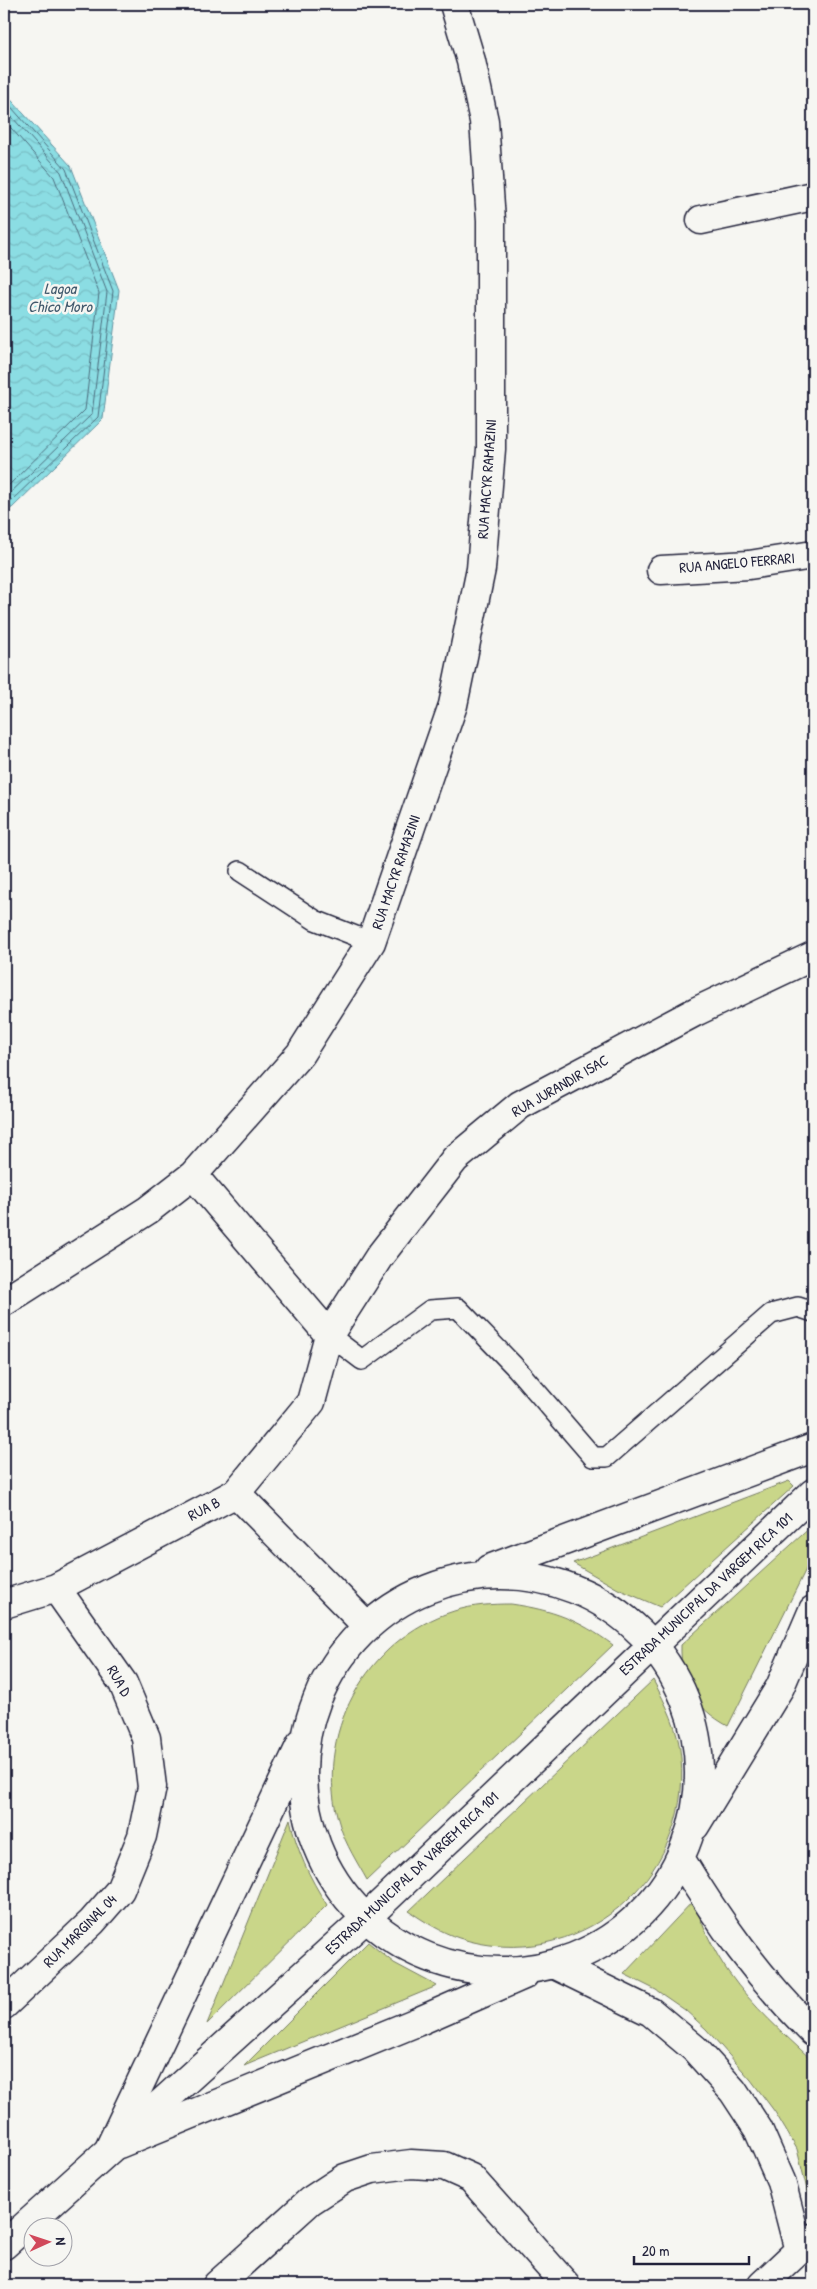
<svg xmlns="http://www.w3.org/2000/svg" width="817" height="2289" viewBox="0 0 817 2289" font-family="'Patrick Hand',sans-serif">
<defs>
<pattern id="water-waves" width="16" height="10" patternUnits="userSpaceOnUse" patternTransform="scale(1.25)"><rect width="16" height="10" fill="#8bdde3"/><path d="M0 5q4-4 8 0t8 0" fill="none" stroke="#78bdc4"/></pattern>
</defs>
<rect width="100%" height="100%" fill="#f6f6f2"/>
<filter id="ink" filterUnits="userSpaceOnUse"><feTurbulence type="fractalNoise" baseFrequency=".02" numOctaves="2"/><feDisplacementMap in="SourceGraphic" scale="10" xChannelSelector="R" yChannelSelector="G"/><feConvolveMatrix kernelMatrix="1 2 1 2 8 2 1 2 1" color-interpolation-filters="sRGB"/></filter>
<g filter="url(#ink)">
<!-- grass -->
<path fill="#c9d689" stroke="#767c62" d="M 789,1481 L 794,1486 L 660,1607 L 618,1589 L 573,1563 Z
M 813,1525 L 813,1555 L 728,1726 C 695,1708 680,1683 681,1645 Z
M 511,1604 C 553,1610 579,1620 613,1645 L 367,1880 C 357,1862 346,1845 340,1826 C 311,1736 367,1638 454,1611 C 473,1605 492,1604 511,1604 Z
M 653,1680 C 666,1704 679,1730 681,1758 C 692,1880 576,1976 459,1938 C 441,1932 425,1922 409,1911 Z
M 290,1819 C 297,1851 309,1877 327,1905 L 207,2024 Z
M 693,1901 C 703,1926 713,1951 729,1973 C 752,2006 784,2034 813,2061 L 813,2204 L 811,2206 L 797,2149 L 775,2112 L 751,2080 L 706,2029 L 685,2010 L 656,1990 L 624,1974 Z
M 368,1942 L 394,1963 L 437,1986 L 244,2066 Z"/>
<!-- water -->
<path fill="url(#water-waves)" stroke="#6192a0" d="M 4,92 L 71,166 L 119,290 L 103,419 L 12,508 L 4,511 Z"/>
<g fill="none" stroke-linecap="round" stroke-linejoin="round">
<!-- shore -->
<path stroke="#4c6d7e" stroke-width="1" d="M 4,99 L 66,169 L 113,291 L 98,417 L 9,503 L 4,506
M 4,108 L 61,172 L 107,292 L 92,414 L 4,499
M 4,120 L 54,177 L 99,293 L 85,410 L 4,490"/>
<!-- service casing -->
<g stroke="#22223b" stroke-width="22">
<path id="service" d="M 240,871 L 315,920 L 371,942
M 329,1335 L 362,1360 L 430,1310 L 458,1308 L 517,1369 L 593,1457 L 607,1457 L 771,1314 L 798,1307 L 813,1312"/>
</g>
<!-- minor casing -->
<g stroke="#22223b" stroke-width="31">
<path id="minor" d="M 701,220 L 813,196
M 661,570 L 749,565 L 813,555
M 193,1175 L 329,1335
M 4,1302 L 148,1210 L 193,1175 L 300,1054 L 371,942 L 453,705 L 481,569 L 491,449 L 491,220 L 484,121 L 471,61 L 454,4
M 236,1493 L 366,1625
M 489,1569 L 813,1448
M303 1773a198 198 0 1 1 396 0a198 198 0 1 1-396 0Z
M 4,1604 L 56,1588 L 236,1493 L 311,1402 L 329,1335 L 379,1257 L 455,1159 L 520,1105 L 697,1011 L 813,956
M 695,1826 L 780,1687 L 813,1610
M 680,1858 C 719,1923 759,1978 813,2032
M 555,1965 L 651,2012 L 695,2049 L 733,2091 L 758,2129 L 781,2181 L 799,2251
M 4,2005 L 92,1922 L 120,1890 L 142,1836 L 152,1787 L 146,1738 L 123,1683 L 56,1588
M 119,2144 L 417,2022 L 524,1975
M 110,2147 L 301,1744
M 217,2285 L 310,2201 L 345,2178 L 372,2169 L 411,2164 L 444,2166 L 471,2178 L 566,2285
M 762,2285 L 812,2238"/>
</g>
<!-- tertiary casing -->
<g stroke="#22223b" stroke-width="31">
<path id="tertiary" d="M 4,2245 L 365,1919 L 813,1493"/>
</g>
<!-- service -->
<use href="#service" stroke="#f6f6f2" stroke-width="19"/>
<!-- minor -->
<use href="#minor" stroke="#f6f6f2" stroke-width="28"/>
<!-- tertiary -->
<use href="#tertiary" stroke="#f6f6f2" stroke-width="28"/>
</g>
</g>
<g text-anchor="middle" stroke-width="5" stroke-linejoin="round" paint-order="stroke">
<!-- street labels -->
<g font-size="15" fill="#22223b" stroke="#f6f6f2">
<text transform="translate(487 479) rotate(-86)" y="5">RUA MACYR RAMAZINI</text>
<text transform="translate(737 563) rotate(-5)" y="5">RUA ANGELO FERRARI</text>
<text transform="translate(396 872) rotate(-71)" y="5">RUA MACYR RAMAZINI</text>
<text transform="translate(560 1086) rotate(-30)" y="5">RUA JURANDIR ISAC</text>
<text transform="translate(204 1509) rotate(-28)" y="5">RUA B</text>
<text transform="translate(706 1594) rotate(-43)" y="5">ESTRADA MUNICIPAL DA VARGEM RICA 101</text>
<text transform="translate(119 1681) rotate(60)" y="5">RUA D</text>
<text transform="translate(412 1873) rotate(-43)" y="5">ESTRADA MUNICIPAL DA VARGEM RICA 101</text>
<text transform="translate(80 1931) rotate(-45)" y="5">RUA MARGINAL 04</text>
</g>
<!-- water labels -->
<g font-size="16" font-style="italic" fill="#425a6d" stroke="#f6f6f2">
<text x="60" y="294">Lagoa<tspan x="60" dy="18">Chico Moro</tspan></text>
</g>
</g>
<!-- margin -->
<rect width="817" height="2289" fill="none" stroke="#f6f6f2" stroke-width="20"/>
<rect x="10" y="10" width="797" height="2269" fill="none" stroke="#22223b" stroke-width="2" filter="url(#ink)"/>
<!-- north arrow -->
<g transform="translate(48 2242) rotate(87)"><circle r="24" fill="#f6f6f2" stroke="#a1a1a9"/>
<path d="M0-4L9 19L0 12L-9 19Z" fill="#d1495b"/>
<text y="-8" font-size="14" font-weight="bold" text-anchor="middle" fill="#22223b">N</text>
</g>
<!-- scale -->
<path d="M634 2256v8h115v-8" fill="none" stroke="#22223b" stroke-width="2.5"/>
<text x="642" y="2256" font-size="15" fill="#22223b" stroke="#f6f6f2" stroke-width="4" paint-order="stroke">20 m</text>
</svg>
